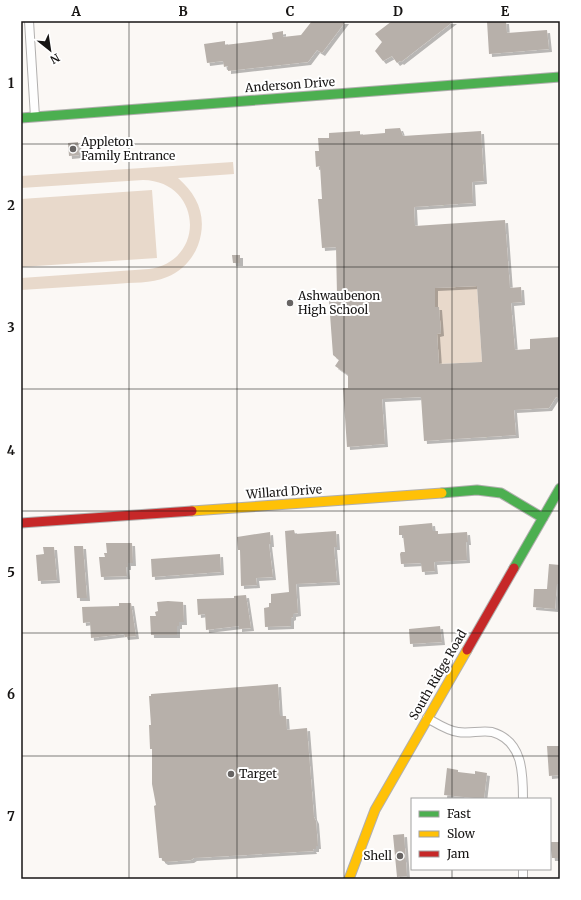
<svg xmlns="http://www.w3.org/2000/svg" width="581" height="900" viewBox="0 0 581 900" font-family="Merriweather,serif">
<defs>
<filter id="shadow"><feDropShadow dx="3" dy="3" stdDeviation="0" flood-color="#0004"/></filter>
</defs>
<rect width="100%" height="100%" fill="#fbf8f5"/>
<!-- green -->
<path fill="#e8d9cb" d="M 233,162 L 234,174 L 178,178 C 195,193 205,211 201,234 C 198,253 185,270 167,277 C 151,284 132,282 115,284 C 84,286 52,288 21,290 L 21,278 L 149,269 C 207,261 202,181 143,180 L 21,188 L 21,176 Z
M 152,190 L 157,258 L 21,267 L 21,199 Z
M 477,286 L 482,362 L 439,364 L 437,334 L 441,333 L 439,307 L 435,307 L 435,288 Z"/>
<!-- building -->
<path fill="#b7b0aa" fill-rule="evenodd" filter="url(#shadow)" d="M 312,21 L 346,21 L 322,53 L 317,50 L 308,62 L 228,71 L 228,66 L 224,67 L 223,61 L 207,63 L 204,44 L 225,41 L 225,45 L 273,39 L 272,33 L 283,31 L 283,37 L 301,35 Z
M 392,21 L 454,21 L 401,62 L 400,61 L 397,63 L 392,56 L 383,61 L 375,51 L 382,42 L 375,34 Z
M 487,21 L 506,21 L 507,33 L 547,30 L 549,49 L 489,54 Z
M 400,128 L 403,136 L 481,131 L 484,181 L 472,182 L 473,203 L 414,207 L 415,226 L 505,220 L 510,288 L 521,287 L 522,302 L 511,303 L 515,350 L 530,349 L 530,339 L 560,337 L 560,399 L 556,397 L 549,408 L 514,410 L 516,435 L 424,441 L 421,397 L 382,399 L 385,444 L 347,447 L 343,388 L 348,388 L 348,375 L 335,366 L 339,360 L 333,355 L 329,301 L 337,295 L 336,247 L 322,248 L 318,199 L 322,199 L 320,166 L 316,167 L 315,151 L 319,151 L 318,138 L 329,138 L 329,133 L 360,131 L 360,135 L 385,133 L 385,129 ZM 477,286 L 482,362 L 439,364 L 437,334 L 441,333 L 439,307 L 435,307 L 435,288 Z
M 78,142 L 79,155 L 69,156 L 68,143 Z
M 232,255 L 240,255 L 240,263 L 233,263 Z
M 432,523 L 433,531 L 438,531 L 438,534 L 467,532 L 468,542 L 466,542 L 467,560 L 434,562 L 435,571 L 422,572 L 421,563 L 401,564 L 400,554 L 401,552 L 405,552 L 403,535 L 399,535 L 399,526 Z
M 294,530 L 295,534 L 336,531 L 337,547 L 334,547 L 337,582 L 296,584 L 298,613 L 293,614 L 293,617 L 291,618 L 291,626 L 265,627 L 264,608 L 269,607 L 269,603 L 271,603 L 271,594 L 289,592 L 285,531 Z
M 270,532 L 271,544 L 269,544 L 273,577 L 256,578 L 257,585 L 241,586 L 240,550 L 238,550 L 237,537 Z
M 106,543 L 132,543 L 133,563 L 128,563 L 128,567 L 126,567 L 127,576 L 101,577 L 99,557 L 105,557 L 104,553 L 107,553 Z
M 74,546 L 83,546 L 87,598 L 77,598 Z
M 43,547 L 54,547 L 57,580 L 38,581 L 36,555 L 44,554 Z
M 220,554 L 221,572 L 152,577 L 151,559 Z
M 549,564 L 560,565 L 560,584 L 557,584 L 555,609 L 533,607 L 534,589 L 547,589 Z
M 246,595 L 251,628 L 239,629 L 239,626 L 206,630 L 205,614 L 198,615 L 197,599 L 234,598 L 234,596 Z
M 168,601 L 183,602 L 184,622 L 179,622 L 179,626 L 177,626 L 177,635 L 151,635 L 150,616 L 156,616 L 155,612 L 158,611 L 157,602 Z
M 119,603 L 131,603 L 136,636 L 125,637 L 124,634 L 91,638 L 90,622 L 83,623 L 82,607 L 119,606 Z
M 440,626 L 442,642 L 410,644 L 409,629 Z
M 278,684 L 280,716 L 286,716 L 287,730 L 307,728 L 314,817 L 316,821 L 318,846 L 316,846 L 316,849 L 313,849 L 314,851 L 194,858 L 191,860 L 165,862 L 162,860 L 162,858 L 159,858 L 154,806 L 156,805 L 152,784 L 152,749 L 150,749 L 149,725 L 151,725 L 149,696 L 151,696 L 151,694 Z
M 547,746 L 560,746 L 560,775 L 549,776 Z
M 447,768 L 458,770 L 458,772 L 475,774 L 475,771 L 487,773 L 484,799 L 444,795 Z
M 404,834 L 407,876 L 397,877 L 393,835 Z
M 550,842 L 560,842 L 560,858 L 552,858 Z"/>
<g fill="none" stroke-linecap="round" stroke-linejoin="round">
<!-- street casing -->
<g stroke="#b1afae" stroke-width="10">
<path id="street" d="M 29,21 L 35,117
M 427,718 C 436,723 448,731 458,732 C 469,734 481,730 492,732 C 523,741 523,773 523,799
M 523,869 L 523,879"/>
</g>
<!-- fast casing -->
<g stroke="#b1afae" stroke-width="11">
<path id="fast" d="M 21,118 L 560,77
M 442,493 L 477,490 L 501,493 L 543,518
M 514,568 L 560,488"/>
</g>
<!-- slow casing -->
<g stroke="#b1afae" stroke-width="11">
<path id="slow" d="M 192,511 L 442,493
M 349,879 L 375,810 L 467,650"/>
</g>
<!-- jam casing -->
<g stroke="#b1afae" stroke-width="11">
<path id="jam" d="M 21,523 L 192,511
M 467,650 L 514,568"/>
</g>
<!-- street -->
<use href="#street" stroke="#fefefe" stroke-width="8"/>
<!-- fast -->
<use href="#fast" stroke="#4caf50" stroke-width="9"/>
<!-- slow -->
<use href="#slow" stroke="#ffc107" stroke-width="9"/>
<!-- jam -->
<use href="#jam" stroke="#c62828" stroke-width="9"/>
</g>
<!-- grid -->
<path fill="none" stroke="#171514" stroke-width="1" stroke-opacity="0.55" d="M 129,21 L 129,879M 237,21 L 237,879M 344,21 L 344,879M 452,21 L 452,799M 21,144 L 560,144M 21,267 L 560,267M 21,389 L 560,389M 21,511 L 560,511M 21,633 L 560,633M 21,756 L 560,756M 452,869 L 452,879"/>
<!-- markers -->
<g fill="#676463" stroke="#fff" stroke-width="1.5">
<circle cx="73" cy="149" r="4"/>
<circle cx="290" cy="303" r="4"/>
<circle cx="231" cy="774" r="4"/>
<circle cx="400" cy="856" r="4"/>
</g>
<g text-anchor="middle" stroke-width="4" stroke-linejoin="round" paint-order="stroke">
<!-- street labels -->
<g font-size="12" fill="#171514" stroke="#fff">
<text transform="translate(290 85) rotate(-4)" y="4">Anderson Drive</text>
<text transform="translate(284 492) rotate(-4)" y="4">Willard Drive</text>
<text transform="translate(438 675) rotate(-60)" y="4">South Ridge Road</text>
</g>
<!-- poi labels -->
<g font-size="12" fill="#171514" stroke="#fff" text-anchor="start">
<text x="81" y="146">Appleton<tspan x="81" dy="14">Family Entrance</tspan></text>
<text x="298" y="300">Ashwaubenon<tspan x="298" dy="14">High School</tspan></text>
<text x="239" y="778">Target</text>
<text x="392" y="860" text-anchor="end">Shell</text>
</g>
</g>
<!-- border -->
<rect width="581" height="900" fill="none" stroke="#ffffff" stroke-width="44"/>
<!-- legend -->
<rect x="411" y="798" width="140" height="72" fill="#ffffff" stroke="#a2a1a1"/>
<rect x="419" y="811" width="20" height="6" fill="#4caf50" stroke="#a2a1a1"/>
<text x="447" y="818" font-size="12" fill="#171514">Fast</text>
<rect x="419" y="831" width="20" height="6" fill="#ffc107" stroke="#a2a1a1"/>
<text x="447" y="838" font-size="12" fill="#171514">Slow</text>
<rect x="419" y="851" width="20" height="6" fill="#c62828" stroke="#a2a1a1"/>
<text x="447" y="858" font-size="12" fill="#171514">Jam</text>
<!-- north arrow -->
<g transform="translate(50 50) rotate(150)" stroke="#ffffff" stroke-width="3" paint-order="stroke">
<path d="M0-3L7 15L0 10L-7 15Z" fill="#171514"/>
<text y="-6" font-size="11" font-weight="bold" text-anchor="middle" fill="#171514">N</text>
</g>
<rect x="22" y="22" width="537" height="856" fill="none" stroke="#171514" stroke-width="1.5"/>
<g font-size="13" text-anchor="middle" font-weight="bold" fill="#171514">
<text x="76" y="16">A</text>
<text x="183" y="16">B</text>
<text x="290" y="16">C</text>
<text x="398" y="16">D</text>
<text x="505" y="16">E</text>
<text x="11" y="88">1</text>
<text x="11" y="210">2</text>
<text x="11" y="332">3</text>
<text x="11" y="455">4</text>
<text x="11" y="577">5</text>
<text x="11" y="699">6</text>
<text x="11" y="821">7</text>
</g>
</svg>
